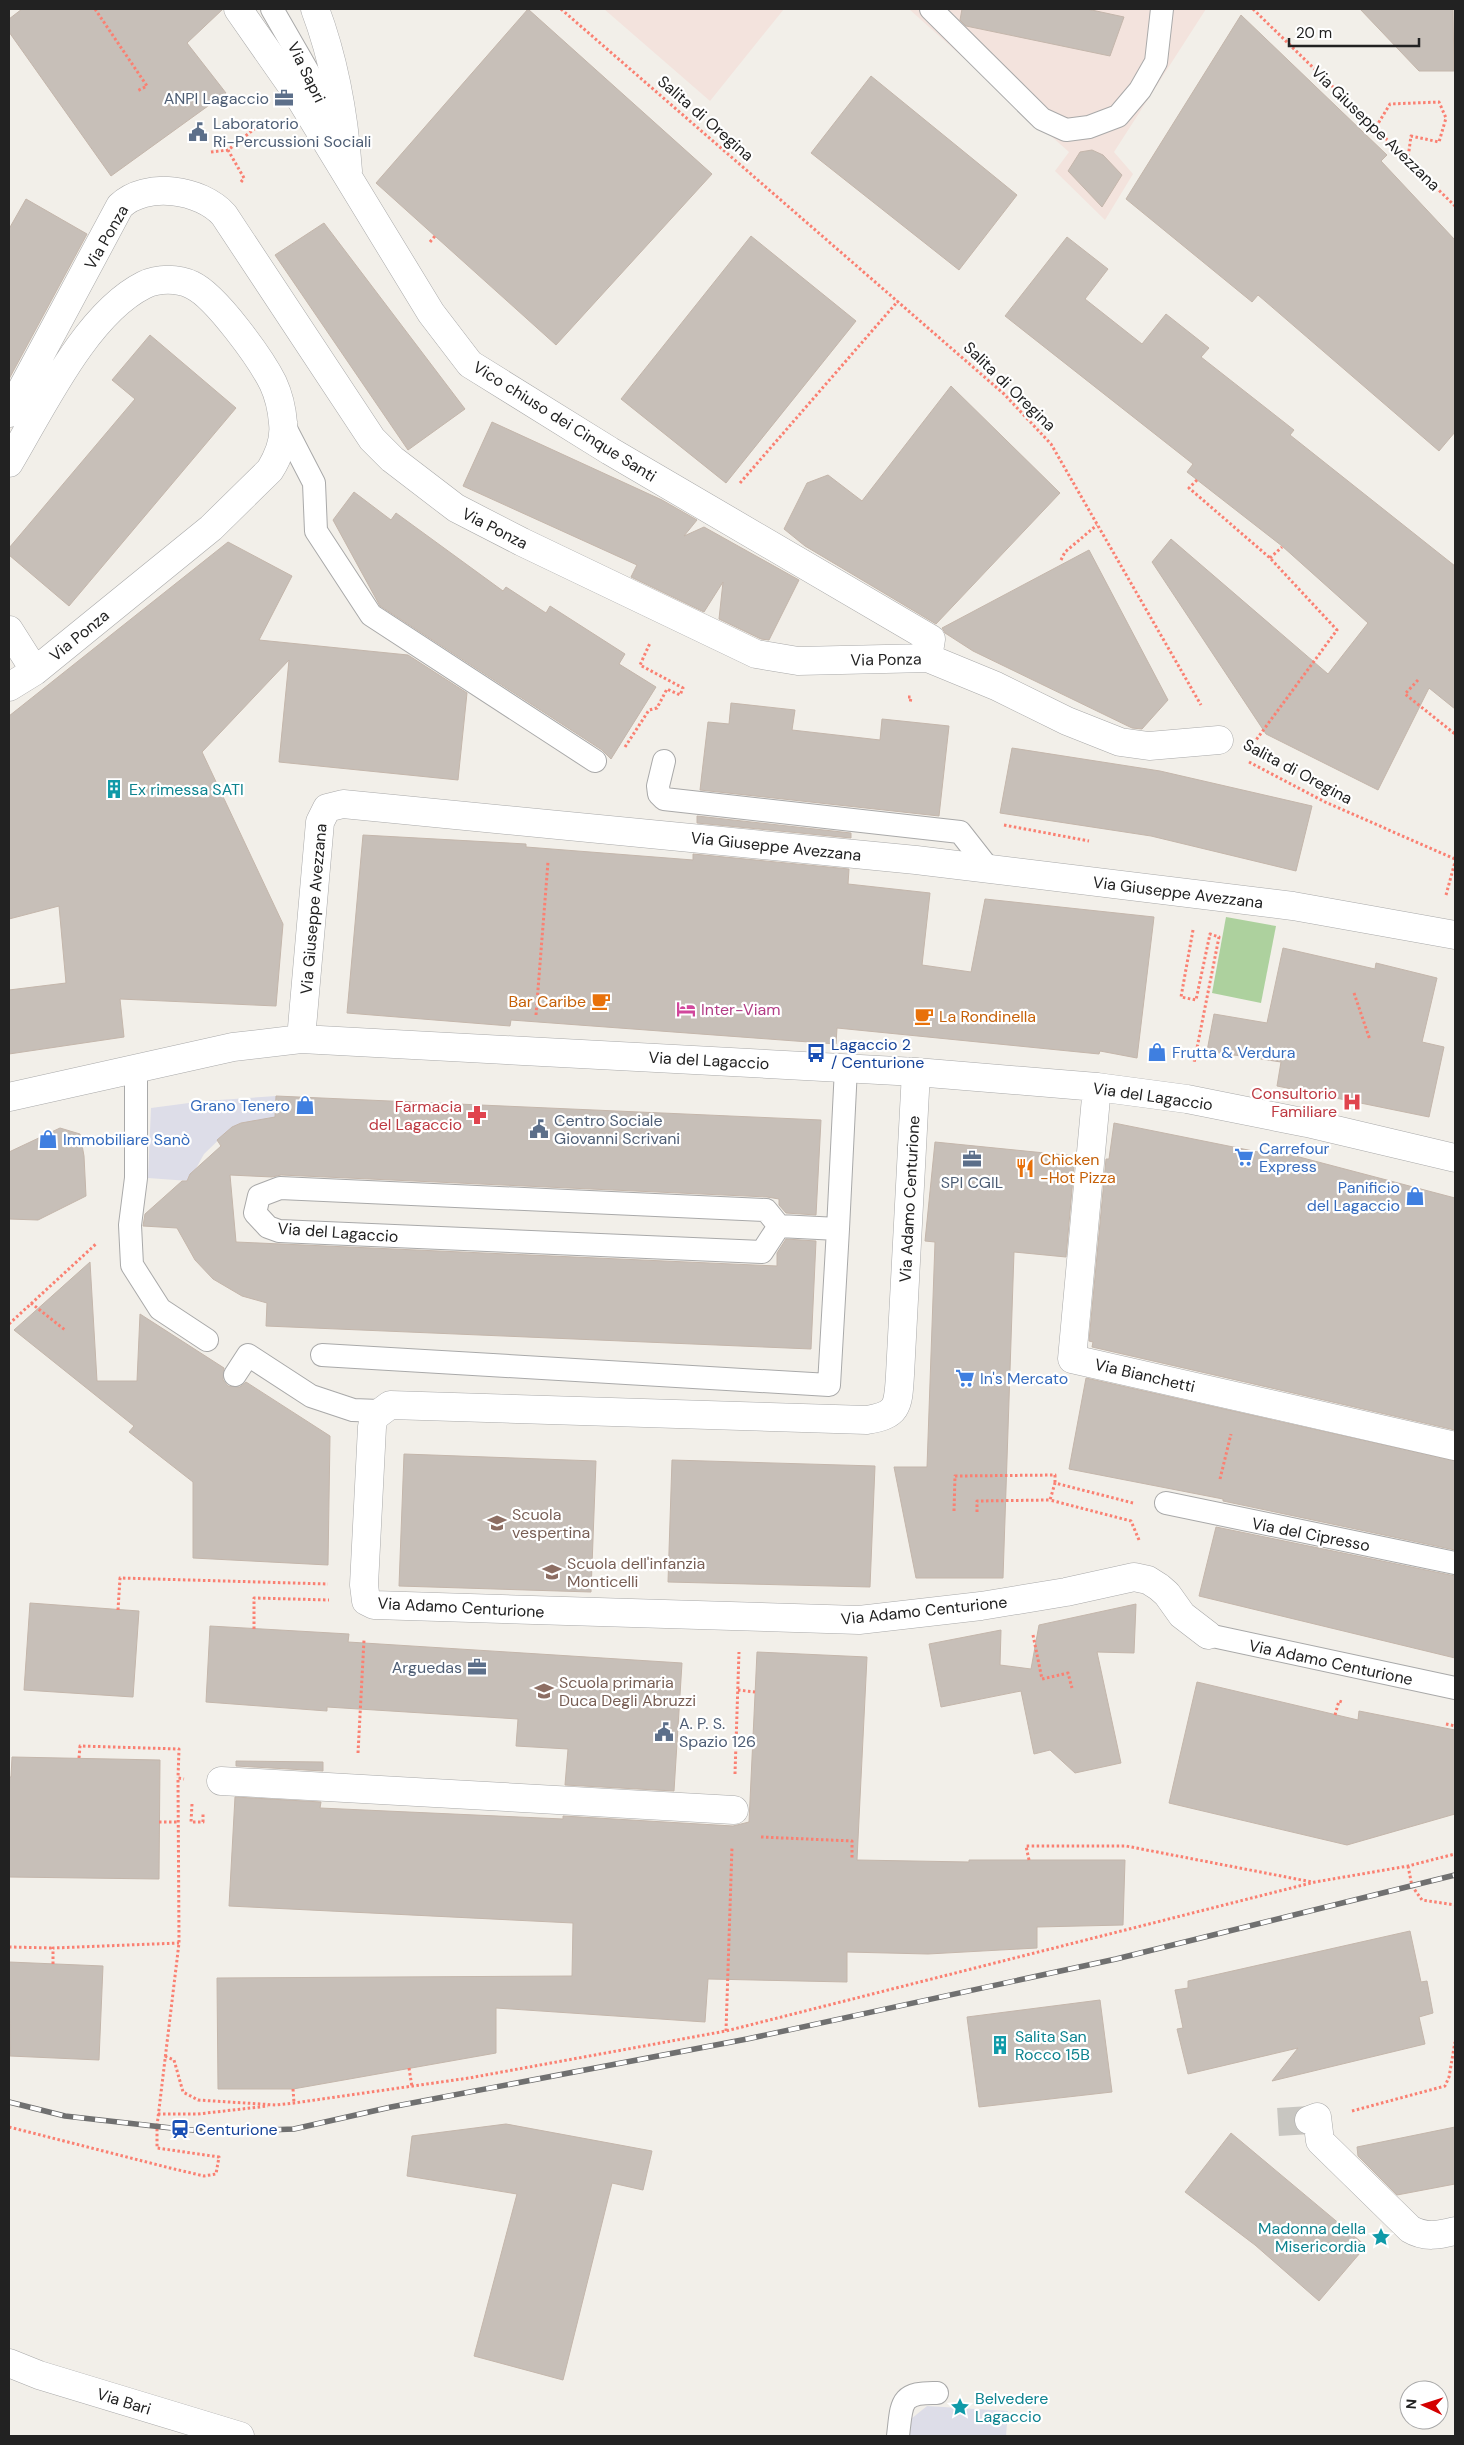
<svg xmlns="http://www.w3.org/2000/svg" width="1464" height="2445" viewBox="0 0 1464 2445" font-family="'DM Sans',sans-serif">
<rect width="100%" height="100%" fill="#f2efe9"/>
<!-- military -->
<path fill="#f3e3dd" d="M 604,9 L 784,9 L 710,101 Z
M 909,9 L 1206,9 L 1114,152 L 1133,174 L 1105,220 L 1055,171 L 1069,152 Z"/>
<!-- forest -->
<path fill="#add19e" d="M 1226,917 L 1276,926 L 1261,1003 L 1212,993 Z"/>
<!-- plaza -->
<path fill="#dddde8" d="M 276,1096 L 275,1118 L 241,1123 L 232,1127 L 204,1154 L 189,1181 L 148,1178 L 151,1108 L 204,1101 Z
M 927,2406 L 1008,2411 L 1006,2436 L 909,2436 L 911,2419 Z"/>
<!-- building -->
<path fill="#c7bfb8" stroke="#c4b6ab" d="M 22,9 L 223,9 L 187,43 L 226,93 L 111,176 L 9,32 L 9,19 Z
M 528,9 L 712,174 L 556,345 L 376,183 Z
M 962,9 L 1087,9 L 1124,17 L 1110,56 L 966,26 L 960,20 Z
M 1360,9 L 1453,9 L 1454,71 L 1419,71 Z
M 1241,15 L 1387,155 L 1381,161 L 1455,240 L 1455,432 L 1439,451 L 1258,295 L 1252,302 L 1126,199 Z
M 871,76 L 1017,195 L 959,270 L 811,153 Z
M 1092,150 L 1103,155 L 1122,175 L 1102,207 L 1068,171 L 1080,152 Z
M 26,199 L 87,234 L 9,379 L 9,229 Z
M 324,223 L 465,409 L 408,450 L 275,255 Z
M 751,236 L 856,321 L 726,483 L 621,399 Z
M 1067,237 L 1108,269 L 1085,299 L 1142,344 L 1166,314 L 1209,348 L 1201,357 L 1294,430 L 1290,435 L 1455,566 L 1455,709 L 1429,688 L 1378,790 L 1266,734 L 1152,562 L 1171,539 L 1328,674 L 1368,623 L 1282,546 L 1187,472 L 1193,464 L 1005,316 Z
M 150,335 L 236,408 L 69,606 L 9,555 L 9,548 L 135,399 L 112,380 Z
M 951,386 L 1060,493 L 936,624 L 805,546 L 784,529 L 807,483 L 828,475 L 862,501 Z
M 492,422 L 662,500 L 697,520 L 684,536 L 704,527 L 799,580 L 769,640 L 761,639 L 719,619 L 723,582 L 704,612 L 631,577 L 637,565 L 463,486 Z
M 354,492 L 391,520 L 396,513 L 503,591 L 506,587 L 546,613 L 550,606 L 625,654 L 619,664 L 656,687 L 611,759 L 602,750 L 380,606 L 333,520 Z
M 228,542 L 292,576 L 259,640 L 408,655 L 467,693 L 458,780 L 279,762 L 289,660 L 202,752 L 283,924 L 276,1006 L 120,999 L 124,1037 L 9,1054 L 9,990 L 66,983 L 59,906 L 9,919 L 9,716 Z
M 1089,550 L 1168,700 L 1142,729 L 1132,728 L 973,651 L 945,633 L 942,628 Z
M 731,703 L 795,710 L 792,730 L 880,740 L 882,719 L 949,726 L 939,816 L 700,790 L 708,722 L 729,724 Z
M 1012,748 L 1160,771 L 1312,806 L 1296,871 L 1151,836 L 1000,813 Z
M 697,816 L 851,833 L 851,838 L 697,823 Z
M 363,835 L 526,844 L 526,847 L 693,860 L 693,854 L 849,869 L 848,884 L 930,893 L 922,965 L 971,972 L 985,899 L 1154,917 L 1137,1058 L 1100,1051 L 1099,1054 L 837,1028 L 836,1044 L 511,1020 L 510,1026 L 347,1013 Z
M 1283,948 L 1375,969 L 1376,963 L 1437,978 L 1422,1042 L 1444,1047 L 1429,1117 L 1277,1086 L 1281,1062 L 1207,1051 L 1214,1014 L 1267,1023 Z
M 276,1096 L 821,1120 L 816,1215 L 786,1213 L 779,1205 L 779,1199 L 767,1197 L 281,1175 L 272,1177 L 230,1175 L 236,1242 L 777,1266 L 777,1253 L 786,1239 L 816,1241 L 811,1349 L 266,1326 L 267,1303 L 242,1296 L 213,1279 L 195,1260 L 177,1228 L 143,1226 L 145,1214 L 182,1181 L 187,1181 L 190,1174 L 221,1146 L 217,1140 L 232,1127 L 241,1123 L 275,1117 Z
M 1114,1123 L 1283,1157 L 1284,1153 L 1455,1198 L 1455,1430 L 1092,1347 L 1093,1342 L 1089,1341 L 1106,1159 L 1109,1159 Z
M 60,1128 L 80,1134 L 84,1156 L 86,1196 L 38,1220 L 9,1219 L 9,1152 Z
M 935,1142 L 1075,1156 L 1066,1257 L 1014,1252 L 1003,1578 L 916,1578 L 894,1467 L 927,1467 L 935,1242 L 925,1241 Z
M 90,1262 L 97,1381 L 137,1381 L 140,1314 L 224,1368 L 223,1380 L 228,1386 L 240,1387 L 246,1382 L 330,1436 L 328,1565 L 193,1558 L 193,1482 L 129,1432 L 134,1426 L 14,1330 Z
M 1086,1378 L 1455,1461 L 1455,1550 L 1223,1501 L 1223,1499 L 1069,1469 Z
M 404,1454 L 596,1461 L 591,1592 L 399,1586 Z
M 672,1460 L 875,1466 L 870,1587 L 668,1582 Z
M 1216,1527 L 1455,1576 L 1455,1658 L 1199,1596 Z
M 30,1603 L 139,1611 L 133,1697 L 24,1690 Z
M 1136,1604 L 1134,1653 L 1097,1652 L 1121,1763 L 1075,1773 L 1050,1750 L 1034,1754 L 1021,1691 L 941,1707 L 929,1644 L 1001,1630 L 1000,1665 L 1031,1669 L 1039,1625 Z
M 210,1626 L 349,1634 L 348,1642 L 682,1663 L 674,1791 L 565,1785 L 568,1749 L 516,1746 L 518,1719 L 327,1707 L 327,1711 L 206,1702 Z
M 757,1652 L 867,1657 L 857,1860 L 969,1862 L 969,1860 L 1125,1860 L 1123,1925 L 1037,1927 L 1037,1948 L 928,1954 L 847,1952 L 847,1982 L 708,1979 L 705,2022 L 496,2008 L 496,2053 L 293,2089 L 218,2089 L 217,1978 L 572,1976 L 573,1923 L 229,1906 L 235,1797 L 321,1802 L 320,1808 L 563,1819 L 563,1816 L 733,1826 L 749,1822 Z
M 1197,1682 L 1358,1720 L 1359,1711 L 1455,1730 L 1455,1814 L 1347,1845 L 1169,1803 Z
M 12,1757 L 160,1760 L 159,1879 L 9,1877 L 9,1777 L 11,1777 Z
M 236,1761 L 323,1762 L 323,1771 L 236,1766 Z
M 1410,1931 L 1421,1982 L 1427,1981 L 1433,2013 L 1419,2017 L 1425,2044 L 1272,2081 L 1298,2048 L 1188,2074 L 1177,2029 L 1183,2028 L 1175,1990 L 1188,1988 L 1188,1981 Z
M 9,1962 L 103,1966 L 99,2060 L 10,2056 Z
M 1100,2000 L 1112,2092 L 979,2107 L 967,2017 Z
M 506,2124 L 652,2151 L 643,2190 L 612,2183 L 563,2380 L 474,2356 L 517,2194 L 407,2176 L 412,2136 Z
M 1455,2127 L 1455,2184 L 1397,2195 L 1358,2156 L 1357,2147 Z
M 1231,2133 L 1366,2246 L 1319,2301 L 1255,2245 L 1185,2192 Z"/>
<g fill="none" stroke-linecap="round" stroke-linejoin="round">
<!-- minor-tunnel -->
<path stroke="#c8c6c1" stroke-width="28" stroke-dasharray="28 14" stroke-linecap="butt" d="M 1278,2122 L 1309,2120"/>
<!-- service casing -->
<g stroke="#a9a9a9" stroke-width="24">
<path id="service" d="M 272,9 L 310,75 L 338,146
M 931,9 L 1042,119 L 1066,130 L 1089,127 L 1118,116 L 1140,90 L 1156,62 L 1162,9
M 284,425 L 314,483 L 316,531 L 371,615 L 595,761
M 664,761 L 658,786 L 659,794 L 664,799 L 960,832 L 989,869
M 136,1067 L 136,1178 L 130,1225 L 132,1265 L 160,1309 L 207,1340
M 779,1226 L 762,1252 L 279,1231 L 268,1227 L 255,1213 L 259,1196 L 280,1188 L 766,1210 L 779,1226 L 838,1229 L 846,1068
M 322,1355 L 829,1385 L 838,1229
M 235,1375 L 248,1355 L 311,1396 L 353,1410 L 379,1411
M 1166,1503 L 1455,1563
M 1208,1635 L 1455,1688
M 898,2436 C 902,2403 899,2392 937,2393"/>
</g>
<!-- pedestrian casing -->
<g stroke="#a9a9a9" stroke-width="29">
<path id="pedestrian" d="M 221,1781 L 734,1810"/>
</g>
<!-- minor casing -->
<g stroke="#a9a9a9" stroke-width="29">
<path id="minor" d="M 238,9 L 298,95 L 431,313 L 470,364 L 610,451 L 931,639 L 928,658
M 315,9 C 335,62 344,114 348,171
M 9,413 L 120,206 C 146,181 201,189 224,215 L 372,439 L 392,459 L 456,508 L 522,542 L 756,654 L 798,661 L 928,658 L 996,686 L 1067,721 L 1120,742 L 1149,746 L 1219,740
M 9,463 C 42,408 86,314 144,285 C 158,278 178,278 192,285 C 216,296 261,359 273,383 C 279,396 282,410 283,423 C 285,439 278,457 270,470 L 211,528 L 35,671 L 9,687
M 9,630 L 35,671
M 301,1039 L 320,822 L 327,808 L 343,804 L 916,860 L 1293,906 L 1455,935
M 916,1072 L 900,1375 C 898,1405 899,1415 867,1420 L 390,1405 L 374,1417 L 372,1427 L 364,1585 L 366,1601 L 374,1605 L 859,1620 L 981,1606 L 1066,1592 L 1134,1577 L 1148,1580 L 1159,1587 L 1167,1594 L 1182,1615 L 1208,1635
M 1097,1087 L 1072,1359 L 1455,1446
M 9,1097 L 233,1047 L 301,1039 L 916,1072 L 1097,1087 L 1187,1099 L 1307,1123 L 1455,1158
M 1309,2120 L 1317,2117 L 1320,2141 L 1410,2229 C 1425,2238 1439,2235 1455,2231"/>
</g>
<!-- tertiary casing -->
<g stroke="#a9a9a9" stroke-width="29">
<path id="tertiary" d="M 9,2363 L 39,2375 L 240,2436"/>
</g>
<!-- path -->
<path stroke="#fa8072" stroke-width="3" stroke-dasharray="2.5 2.5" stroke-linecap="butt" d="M 95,9 L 147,86 L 137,91
M 561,9 L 1004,394 L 1051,444 L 1201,705
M 1253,9 L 1455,206
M 1376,127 L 1390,104 L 1439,102 L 1446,118 L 1439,142 L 1411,136 L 1408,158
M 211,152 L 228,150
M 241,182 L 244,178 L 228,150 L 268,118
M 430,242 L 435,236
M 1197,480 L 1189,488 L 1270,558 L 1337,630 L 1256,740
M 740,483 L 898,301
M 1270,558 L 1282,547
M 1061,560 L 1065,552 L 1097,525
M 1418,680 L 1405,694 L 1455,734
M 908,697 L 911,697 L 910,704
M 625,747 L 649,710 L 657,708 L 667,689 L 680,695 L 683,688 L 640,665 L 650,643
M 1249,762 L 1325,802 L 1455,859
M 1004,825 L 1089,841
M 1446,895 L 1455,862
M 1193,930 L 1181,997 L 1196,1000 L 1210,934 L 1219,937 L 1194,1063
M 1354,993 L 1370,1040
M 536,1015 L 548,862
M 31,1303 L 65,1330
M 9,1324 L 97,1243
M 1220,1479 L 1231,1434
M 1133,1503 L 1055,1483 L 1050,1500 L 1131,1521 L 1139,1540
M 954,1511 L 955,1476 L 1055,1475 L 1055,1483
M 977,1512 L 977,1501 L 1050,1500
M 118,1610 L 120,1578 L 328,1584
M 254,1629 L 254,1598 L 329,1600
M 1033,1635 L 1042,1679 L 1068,1673 L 1072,1688
M 738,1690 L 755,1692
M 1335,1715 L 1339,1701 L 1342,1702
M 1446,1724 L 1455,1726
M 358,1753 L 364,1640
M 79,1758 L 80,1746 L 179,1749 L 178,1778
M 735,1774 L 739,1652
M 192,1804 L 191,1822 L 203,1822 L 203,1812
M 159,1822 L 178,1822
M 761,1837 L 852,1841 L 852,1860
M 1029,1860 L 1026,1846 L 1126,1846 L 1312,1882
M 1408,1866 L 1412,1886 L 1422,1900 L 1455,1905
M 9,1947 L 53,1948
M 53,1964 L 53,1948 L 179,1943
M 726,2031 L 732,1847
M 165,2056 L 174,2060 L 183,2092 L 198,2100 L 276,2105 L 294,2103 L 469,2078 L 726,2031 L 1315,1882 L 1408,1866 L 1455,1854
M 409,2068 L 412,2087
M 293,2089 L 294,2103
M 1352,2111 L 1445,2086 L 1449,2077 L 1455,2042
M 158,2114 L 198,2114 L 268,2106
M 9,2127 L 170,2168 L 204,2176 L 216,2174 L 219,2157 L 157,2148 L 157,2126 L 179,1943 L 178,1778 L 184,1779"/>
<!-- service -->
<use href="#service" stroke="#fff" stroke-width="22"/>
<!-- pedestrian -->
<use href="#pedestrian" stroke="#fff" stroke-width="28"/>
<!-- minor -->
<use href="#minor" stroke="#fff" stroke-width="28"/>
<!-- tertiary -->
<use href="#tertiary" stroke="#fff" stroke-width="28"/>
<!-- rail casing -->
<g stroke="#707070" stroke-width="5.5">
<path id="rail" d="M 9,2102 L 65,2116 L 180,2129 L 219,2132 L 294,2129 L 391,2107 L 747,2039 L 1116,1959 L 1455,1875"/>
</g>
<!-- rail -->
<use href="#rail" stroke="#fff" stroke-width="4" stroke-dasharray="11" stroke-linecap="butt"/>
</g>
<!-- icons -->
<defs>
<g id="office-bare" transform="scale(1.5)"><path d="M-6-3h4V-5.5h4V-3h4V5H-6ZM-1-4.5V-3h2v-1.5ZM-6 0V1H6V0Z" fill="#5c6f8a" stroke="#fff" stroke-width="2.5" paint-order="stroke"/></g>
<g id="civic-bare" transform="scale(1.5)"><path d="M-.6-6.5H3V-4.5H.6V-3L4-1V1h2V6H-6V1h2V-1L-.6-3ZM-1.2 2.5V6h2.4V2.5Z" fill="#5c6f8a" stroke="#fff" stroke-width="2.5" paint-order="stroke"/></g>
<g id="building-bare" transform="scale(1.5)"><path d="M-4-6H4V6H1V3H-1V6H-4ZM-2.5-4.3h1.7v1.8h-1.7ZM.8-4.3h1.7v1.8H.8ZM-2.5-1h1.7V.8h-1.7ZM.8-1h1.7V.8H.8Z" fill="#0f9aa8" stroke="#fff" stroke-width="2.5" paint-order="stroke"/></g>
<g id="cafe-bare" transform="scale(1.5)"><path d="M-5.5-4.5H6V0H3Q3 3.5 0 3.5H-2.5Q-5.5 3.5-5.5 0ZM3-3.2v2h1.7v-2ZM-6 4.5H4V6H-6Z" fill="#e8710a" stroke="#fff" stroke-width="2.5" paint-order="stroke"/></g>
<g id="hotel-bare" transform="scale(1.5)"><path d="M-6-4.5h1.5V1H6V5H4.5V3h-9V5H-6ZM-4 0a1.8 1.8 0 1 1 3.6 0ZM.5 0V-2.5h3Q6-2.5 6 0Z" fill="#d1479c" stroke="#fff" stroke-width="2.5" paint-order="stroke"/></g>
<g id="shop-bare" transform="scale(1.5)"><path d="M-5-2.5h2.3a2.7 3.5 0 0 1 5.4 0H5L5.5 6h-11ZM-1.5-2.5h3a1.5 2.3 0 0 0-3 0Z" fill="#3f7fe0" stroke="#fff" stroke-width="2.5" paint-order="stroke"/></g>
<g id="bus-bare" transform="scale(1.5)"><path d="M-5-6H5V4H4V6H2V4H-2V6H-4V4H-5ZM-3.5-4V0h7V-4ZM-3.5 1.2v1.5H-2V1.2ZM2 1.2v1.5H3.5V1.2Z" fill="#1a4fb4" stroke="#fff" stroke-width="2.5" paint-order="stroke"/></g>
<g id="hospital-bare" transform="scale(1.5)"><path d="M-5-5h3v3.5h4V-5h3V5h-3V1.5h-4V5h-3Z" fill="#e0444e" stroke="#fff" stroke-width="2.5" paint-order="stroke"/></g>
<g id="pharmacy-bare" transform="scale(1.5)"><path d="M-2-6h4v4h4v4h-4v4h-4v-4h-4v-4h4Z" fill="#e0444e" stroke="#fff" stroke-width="2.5" paint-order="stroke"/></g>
<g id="supermarket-bare" transform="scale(1.5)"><path d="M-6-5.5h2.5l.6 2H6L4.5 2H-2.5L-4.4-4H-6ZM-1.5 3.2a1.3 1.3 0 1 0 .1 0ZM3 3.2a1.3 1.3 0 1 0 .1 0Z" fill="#3f7fe0" stroke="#fff" stroke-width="2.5" paint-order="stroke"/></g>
<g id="restaurant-bare" transform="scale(1.5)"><path d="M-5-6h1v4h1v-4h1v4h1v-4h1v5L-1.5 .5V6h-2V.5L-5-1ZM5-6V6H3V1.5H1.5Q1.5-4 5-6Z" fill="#e8710a" stroke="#fff" stroke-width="2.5" paint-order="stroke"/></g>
<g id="school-bare" transform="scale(1.5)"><path d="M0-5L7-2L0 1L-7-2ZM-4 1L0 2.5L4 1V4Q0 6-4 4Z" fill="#8d6e63" stroke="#fff" stroke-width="2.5" paint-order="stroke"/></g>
<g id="station-bare" transform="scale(1.5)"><path d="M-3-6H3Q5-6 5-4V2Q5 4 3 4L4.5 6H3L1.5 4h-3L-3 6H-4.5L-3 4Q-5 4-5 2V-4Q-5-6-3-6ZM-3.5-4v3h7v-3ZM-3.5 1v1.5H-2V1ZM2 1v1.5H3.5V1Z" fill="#1a4fb4" stroke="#fff" stroke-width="2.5" paint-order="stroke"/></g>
<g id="sight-bare" transform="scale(1.5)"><path d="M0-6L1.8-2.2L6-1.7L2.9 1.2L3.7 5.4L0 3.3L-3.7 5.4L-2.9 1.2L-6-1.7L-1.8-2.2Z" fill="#0f9aa8" stroke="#fff" stroke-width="2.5" paint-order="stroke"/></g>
</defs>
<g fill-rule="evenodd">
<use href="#office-bare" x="284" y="98"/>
<use href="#civic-bare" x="198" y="132"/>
<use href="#building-bare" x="114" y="789"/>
<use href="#cafe-bare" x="601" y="1001"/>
<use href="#hotel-bare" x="686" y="1009"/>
<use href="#cafe-bare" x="924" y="1016"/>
<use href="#shop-bare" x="1157" y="1052"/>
<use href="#bus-bare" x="816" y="1053"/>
<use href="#hospital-bare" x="1352" y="1102"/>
<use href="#shop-bare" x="305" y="1105"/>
<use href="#pharmacy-bare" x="477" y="1115"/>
<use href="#civic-bare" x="539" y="1129"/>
<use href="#shop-bare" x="48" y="1139"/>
<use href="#supermarket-bare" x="1244" y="1157"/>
<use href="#office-bare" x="972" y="1159"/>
<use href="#restaurant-bare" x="1025" y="1168"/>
<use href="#shop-bare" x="1415" y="1196"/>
<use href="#supermarket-bare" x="965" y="1378"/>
<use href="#school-bare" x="497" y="1523"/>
<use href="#school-bare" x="552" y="1572"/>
<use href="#office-bare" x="477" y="1667"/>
<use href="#school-bare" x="544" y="1691"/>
<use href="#civic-bare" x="664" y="1732"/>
<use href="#building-bare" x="1000" y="2045"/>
<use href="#station-bare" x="180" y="2129"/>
<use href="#sight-bare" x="1381" y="2237"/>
<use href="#sight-bare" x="960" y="2407"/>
</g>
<g text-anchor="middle" stroke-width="4.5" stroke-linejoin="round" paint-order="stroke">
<!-- street labels -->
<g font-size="16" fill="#222" stroke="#fff">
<text transform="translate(307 72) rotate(64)" y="6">Via Sapri</text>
<text transform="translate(706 118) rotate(41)" y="6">Salita di Oregina</text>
<text transform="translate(1376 128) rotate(44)" y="6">Via Giuseppe Avezzana</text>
<text transform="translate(106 237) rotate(-60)" y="6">Via Ponza</text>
<text transform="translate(1010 386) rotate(44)" y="6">Salita di Oregina</text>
<text transform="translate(565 421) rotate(32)" y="6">Vico chiuso dei Cinque Santi</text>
<text transform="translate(495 528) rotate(27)" y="6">Via Ponza</text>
<text transform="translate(79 635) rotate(-39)" y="6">Via Ponza</text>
<text transform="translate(886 659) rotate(-1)" y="6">Via Ponza</text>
<text transform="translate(1298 771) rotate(28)" y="6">Salita di Oregina</text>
<text transform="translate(776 846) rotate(6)" y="6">Via Giuseppe Avezzana</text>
<text transform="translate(1178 892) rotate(7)" y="6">Via Giuseppe Avezzana</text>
<text transform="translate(313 909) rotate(-85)" y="6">Via Giuseppe Avezzana</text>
<text transform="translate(709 1060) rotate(3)" y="6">Via del Lagaccio</text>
<text transform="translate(1153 1096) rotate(8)" y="6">Via del Lagaccio</text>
<text transform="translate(909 1199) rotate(-87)" y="6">Via Adamo Centurione</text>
<text transform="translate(338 1232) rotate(4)" y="6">Via del Lagaccio</text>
<text transform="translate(1145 1375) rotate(13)" y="6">Via Bianchetti</text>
<text transform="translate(1311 1534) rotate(11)" y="6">Via del Cipresso</text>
<text transform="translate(461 1607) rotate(3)" y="6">Via Adamo Centurione</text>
<text transform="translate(924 1610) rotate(-6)" y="6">Via Adamo Centurione</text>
<text transform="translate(1331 1662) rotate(12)" y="6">Via Adamo Centurione</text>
<text transform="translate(124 2401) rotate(17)" y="6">Via Bari</text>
</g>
<!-- service labels -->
<g font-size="16" fill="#4e5e75" stroke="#fff" text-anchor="start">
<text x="269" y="104" text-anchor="end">ANPI Lagaccio</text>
<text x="213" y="129">Laboratorio<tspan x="213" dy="18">Ri-Percussioni Sociali</tspan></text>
<text x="554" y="1126">Centro Sociale<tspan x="554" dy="18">Giovanni Scrivani</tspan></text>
<text x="972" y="1188" text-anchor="middle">SPI CGIL</text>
<text x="462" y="1673" text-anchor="end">Arguedas</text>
<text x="679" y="1729">A. P. S.<tspan x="679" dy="18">Spazio 126</tspan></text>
</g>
<!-- culture labels -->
<g font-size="16" fill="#0d838f" stroke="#fff" text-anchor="start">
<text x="129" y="795">Ex rimessa SATI</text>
<text x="1015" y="2042">Salita San<tspan x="1015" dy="18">Rocco 15B</tspan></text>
<text x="1366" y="2234" text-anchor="end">Madonna della<tspan x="1366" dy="18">Misericordia</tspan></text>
<text x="975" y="2404">Belvedere<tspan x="975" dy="18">Lagaccio</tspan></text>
</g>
<!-- food labels -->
<g font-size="16" fill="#c56008" stroke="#fff" text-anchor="start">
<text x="586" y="1007" text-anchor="end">Bar Caribe</text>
<text x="939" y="1022">La Rondinella</text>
<text x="1040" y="1165">Chicken<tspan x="1040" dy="18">-Hot Pizza</tspan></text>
</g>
<!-- hotel labels -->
<g font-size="16" fill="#b23c85" stroke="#fff" text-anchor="start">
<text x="701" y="1015">Inter-Viam</text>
</g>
<!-- transit labels -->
<g font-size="16" fill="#164399" stroke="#fff" text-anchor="start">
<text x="831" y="1050">Lagaccio 2<tspan x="831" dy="18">/ Centurione</tspan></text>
<text x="195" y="2135">Centurione</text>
</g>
<!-- shop labels -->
<g font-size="16" fill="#366cbe" stroke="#fff" text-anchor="start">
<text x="1172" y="1058">Frutta &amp; Verdura</text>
<text x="290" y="1111" text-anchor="end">Grano Tenero</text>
<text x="63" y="1145">Immobiliare Sanò</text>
<text x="1259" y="1154">Carrefour<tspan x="1259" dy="18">Express</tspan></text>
<text x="1400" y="1193" text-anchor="end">Panificio<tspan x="1400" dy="18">del Lagaccio</tspan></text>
<text x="980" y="1384">In's Mercato</text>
</g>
<!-- health labels -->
<g font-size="16" fill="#be3a42" stroke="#fff" text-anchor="end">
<text x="1337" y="1099">Consultorio<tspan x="1337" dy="18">Familiare</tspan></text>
<text x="462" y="1112">Farmacia<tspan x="462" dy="18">del Lagaccio</tspan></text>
</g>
<!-- education labels -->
<g font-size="16" fill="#785e54" stroke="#fff" text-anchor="start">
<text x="512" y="1520">Scuola<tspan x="512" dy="18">vespertina</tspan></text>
<text x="567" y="1569">Scuola dell'infanzia<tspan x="567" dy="18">Monticelli</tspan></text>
<text x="559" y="1688">Scuola primaria<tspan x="559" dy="18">Duca Degli Abruzzi</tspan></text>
</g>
</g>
<!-- border -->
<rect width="1464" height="2445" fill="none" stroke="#222222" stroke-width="20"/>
<!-- north arrow -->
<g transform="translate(1424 2405) rotate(274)"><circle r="24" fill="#ffffff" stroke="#a7a7a7"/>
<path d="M0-4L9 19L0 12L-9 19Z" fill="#d40000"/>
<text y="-8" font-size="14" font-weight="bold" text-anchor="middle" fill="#222222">N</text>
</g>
<!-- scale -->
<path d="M1289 38v8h130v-8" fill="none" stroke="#222222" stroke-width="2.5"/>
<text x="1296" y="38" font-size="15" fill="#222222" stroke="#ffffff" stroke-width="4" paint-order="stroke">20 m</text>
</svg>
